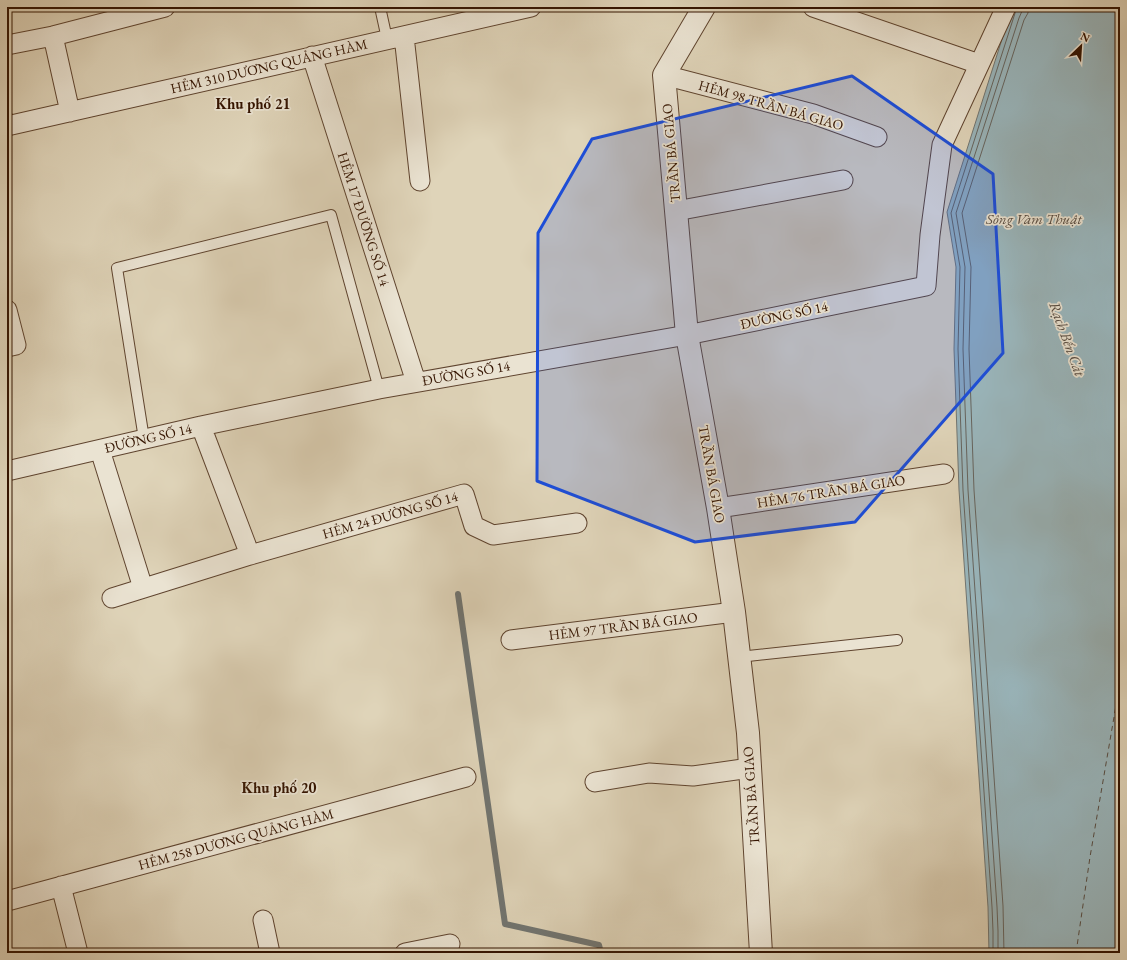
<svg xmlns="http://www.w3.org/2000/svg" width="1127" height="960" viewBox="0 0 1127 960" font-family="'EB Garamond',serif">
<rect width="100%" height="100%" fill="#dfd4b9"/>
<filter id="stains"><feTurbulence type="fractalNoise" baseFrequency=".005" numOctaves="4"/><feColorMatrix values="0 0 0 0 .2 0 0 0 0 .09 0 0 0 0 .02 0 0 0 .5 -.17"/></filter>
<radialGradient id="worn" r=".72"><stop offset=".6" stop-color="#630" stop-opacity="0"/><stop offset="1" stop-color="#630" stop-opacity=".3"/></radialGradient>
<!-- water -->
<path fill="#99b5bb" stroke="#717571" d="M 1014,7 L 1120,7 L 1120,953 L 989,953 L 988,907 L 959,490 L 954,349 L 956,267 L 947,212 L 1010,14 Z"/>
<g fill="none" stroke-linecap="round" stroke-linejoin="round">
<!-- shore -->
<path stroke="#66645e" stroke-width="1" d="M 993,953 L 993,931 L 992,907 L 963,490 L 958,349 L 960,267 L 951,213 L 1017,7
M 998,953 L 998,931 L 997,907 L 968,490 L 963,349 L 965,267 L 956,213 L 1019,18 L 1022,11 L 1022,7
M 1004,953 L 1003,906 L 974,490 L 969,349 L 971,267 L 962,213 L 1024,20 L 1028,13 L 1028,7"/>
<!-- stream -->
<path stroke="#717571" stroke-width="6" d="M 458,594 L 505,924 L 599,945 L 601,953"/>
<!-- ferry -->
<path stroke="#574c42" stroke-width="1" stroke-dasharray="5 4" stroke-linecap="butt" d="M 1076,953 L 1090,857 L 1120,682"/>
</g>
<!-- building -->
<path fill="#d28c70" stroke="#341401" d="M 7,90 L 12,115 L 7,116 Z"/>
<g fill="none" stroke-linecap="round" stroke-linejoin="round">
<!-- service casing -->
<g stroke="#5f442f" stroke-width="12">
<path id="service" d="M 380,7 L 387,39
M 144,439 L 117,268 L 331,215 L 379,389
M 739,657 L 897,640"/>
</g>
<!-- minor casing -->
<g stroke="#5f442f" stroke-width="21">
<path id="minor" d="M 813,7 L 979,64
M 53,36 L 70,112
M 404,36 L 420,181
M 7,45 L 53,36 L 165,7
M 312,56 L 416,382
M 664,75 L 813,114 L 877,137
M 7,126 L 531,7
M 676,211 L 843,180
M 7,310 L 16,345 L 7,347
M 201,426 L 250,555
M 100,450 L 143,588
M 7,471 L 201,426 L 379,389 L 687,335 L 926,286 L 930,235 L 942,145 L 1006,7
M 718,508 L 944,474
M 112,598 L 250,555 L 464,494 L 474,526 L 493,535 L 577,523
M 511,640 L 734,612
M 595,782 L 649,773 L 693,776 L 750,768
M 61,886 L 78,953
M 7,901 L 466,777
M 263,920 L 270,953
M 405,953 L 450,944"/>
</g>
<!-- tertiary casing -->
<g stroke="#5f442f" stroke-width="24">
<path id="tertiary" d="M 704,7 L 664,75 L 687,335 L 718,508 L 734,612 L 748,733 L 761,953"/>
</g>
<!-- service -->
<use href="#service" stroke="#eae3d2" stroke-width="10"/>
<!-- minor -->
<use href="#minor" stroke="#eae3d2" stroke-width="19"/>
<!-- tertiary -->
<use href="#tertiary" stroke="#eae3d2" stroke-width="22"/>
</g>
<!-- marked area -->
<path fill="#1d4ed8" fill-opacity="0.2" stroke="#1d4ed8" stroke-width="3" stroke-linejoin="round" d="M 852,76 L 993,174 L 1003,353 L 855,522 L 695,542 L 537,481 L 538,233 L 592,139 Z"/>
<g text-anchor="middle" stroke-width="3.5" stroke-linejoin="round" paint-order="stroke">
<!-- street labels -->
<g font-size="14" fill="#341401" stroke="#eae3d2">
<text transform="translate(269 66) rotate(-13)" y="5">HẺM 310 DƯƠNG QUẢNG HÀM</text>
<text transform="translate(771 105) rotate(16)" y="5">HẺM 98 TRẦN BÁ GIAO</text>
<text transform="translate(671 153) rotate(-95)" y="5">TRẦN BÁ GIAO</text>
<text transform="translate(364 219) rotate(72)" y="5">HẺM 17 ĐƯỜNG SỐ 14</text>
<text transform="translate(784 315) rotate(-12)" y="5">ĐƯỜNG SỐ 14</text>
<text transform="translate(466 373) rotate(-10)" y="5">ĐƯỜNG SỐ 14</text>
<text transform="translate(148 438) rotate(-13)" y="5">ĐƯỜNG SỐ 14</text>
<text transform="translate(712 474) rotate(80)" y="5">TRẦN BÁ GIAO</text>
<text transform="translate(831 491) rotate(-9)" y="5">HẺM 76 TRẦN BÁ GIAO</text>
<text transform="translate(390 515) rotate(-16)" y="5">HẺM 24 ĐƯỜNG SỐ 14</text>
<text transform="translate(623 626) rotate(-7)" y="5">HẺM 97 TRẦN BÁ GIAO</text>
<text transform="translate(751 796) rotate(-94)" y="5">TRẦN BÁ GIAO</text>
<text transform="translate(236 839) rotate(-15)" y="5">HẺM 258 DƯƠNG QUẢNG HÀM</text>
</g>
<!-- neighbourhood labels -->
<g font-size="15" font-weight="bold" fill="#341401" stroke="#eae3d2">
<text x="253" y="109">Khu phố 21</text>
<text x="279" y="793">Khu phố 20</text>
</g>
<!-- water labels -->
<g font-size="15" font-style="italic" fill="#574c42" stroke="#eae3d2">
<text x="1034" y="224">Sông Vàm Thuật</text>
<text transform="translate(1067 339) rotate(70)" y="5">Rạch Bến Cát</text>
</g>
</g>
<!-- margin -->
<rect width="1127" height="960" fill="none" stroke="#dfd4b9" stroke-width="24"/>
<rect x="8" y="8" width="1111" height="944" fill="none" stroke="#341401" stroke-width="2"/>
<rect x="12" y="12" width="1103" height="936" fill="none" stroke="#341401"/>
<!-- north arrow -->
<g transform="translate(1081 46) rotate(25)" stroke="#eae3d2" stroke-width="3" paint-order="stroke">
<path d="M0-3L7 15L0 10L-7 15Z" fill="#341401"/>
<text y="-6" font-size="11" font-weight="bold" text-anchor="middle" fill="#341401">N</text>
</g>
<rect width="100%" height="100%" filter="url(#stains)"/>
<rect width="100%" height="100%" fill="url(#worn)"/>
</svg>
